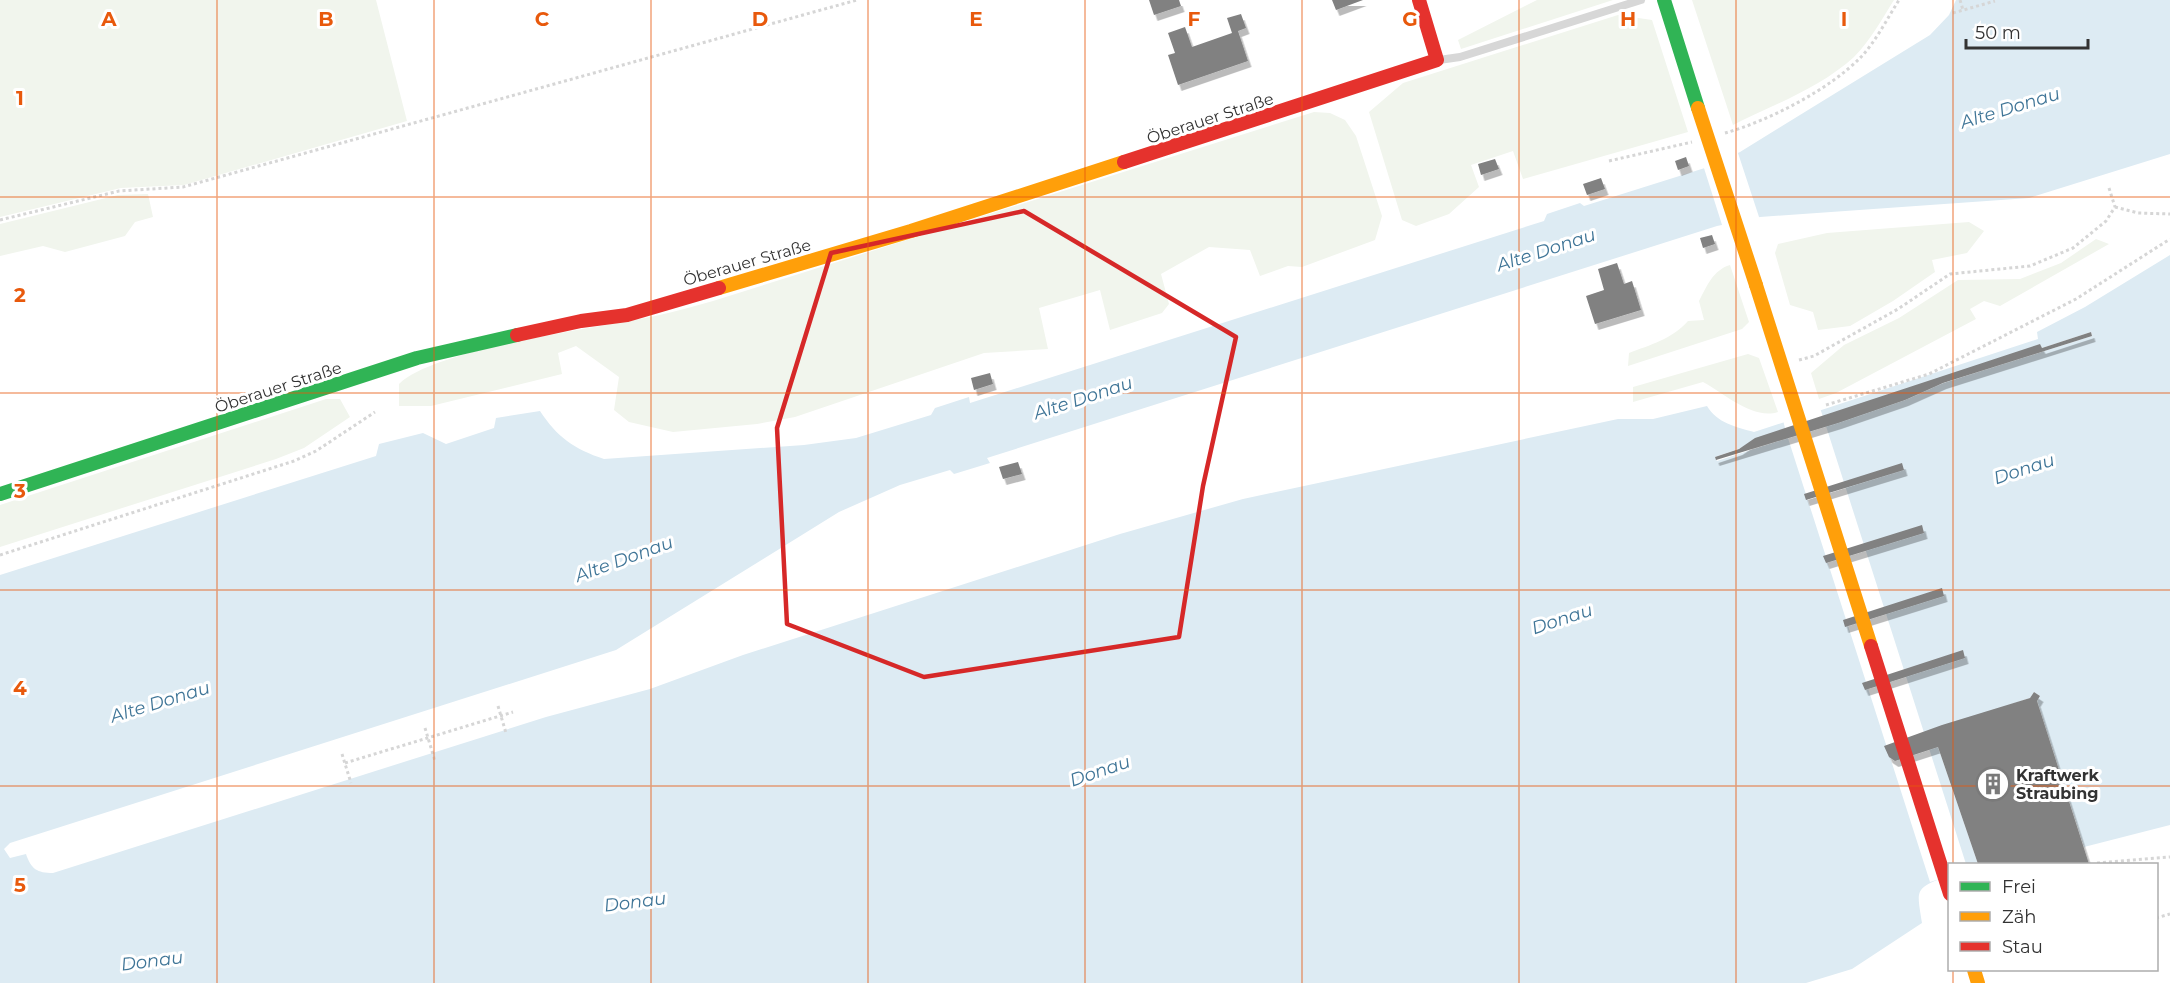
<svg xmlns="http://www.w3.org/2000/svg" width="2170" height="983" viewBox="0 0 2170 983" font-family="Montserrat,sans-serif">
<defs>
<filter id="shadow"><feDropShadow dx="3.5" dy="6" stdDeviation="0" flood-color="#0004"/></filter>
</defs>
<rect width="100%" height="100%" fill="#fff"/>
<!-- green -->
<path fill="#f1f5ed" d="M 0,0 L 376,0 L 407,121 L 184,185 L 121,188 L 0,217 Z
M 1537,0 L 1613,0 L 1461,49 L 1458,40 Z
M 1692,0 L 1894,0 C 1882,19 1870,41 1854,57 C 1820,88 1773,105 1733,125 Z
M 1618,15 L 1652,20 L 1688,132 L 1523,179 L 1513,151 L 1471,165 L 1479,187 L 1449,214 L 1416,226 L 1402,220 L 1369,112 L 1403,83 Z
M 1314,112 L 1330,113 L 1345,120 L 1356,136 L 1382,216 L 1375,240 L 1302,267 L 1288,266 L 1260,276 L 1250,250 L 1209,247 L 1161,274 L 1169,304 L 1162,313 L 1110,330 L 1100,290 L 1039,308 L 1048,349 L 984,353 L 795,417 L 757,424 L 673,432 L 629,422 L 614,410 L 619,377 L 576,346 L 558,353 L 562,374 L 431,406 L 399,406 L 399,384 C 436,348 598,328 655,316 C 674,312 694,306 713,301 Z
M 148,194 L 153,217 L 135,222 L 125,236 L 65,252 L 43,246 L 0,256 L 0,224 L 118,195 Z
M 1969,222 L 1984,231 L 1967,253 L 1932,260 L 1935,272 L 1893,301 L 1850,326 L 1818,330 L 1813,312 L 1790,305 L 1775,253 L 1778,244 L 1827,233 Z
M 2096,239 L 2109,244 L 2000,306 L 1984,301 L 1970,309 L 1976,319 L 1836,393 L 1819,399 L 1811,373 L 1844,345 L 1899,318 L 1958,280 L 2020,279 L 2061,263 Z
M 1730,265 L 1749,322 L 1742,329 L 1628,366 L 1629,353 C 1650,345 1672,339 1688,321 L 1704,320 L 1699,301 C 1707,286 1713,270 1730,265 Z
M 1748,354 L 1759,358 L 1778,412 C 1753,420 1725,394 1703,382 L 1633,402 L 1633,387 Z
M 326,399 L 340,399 L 350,417 L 304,448 L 276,459 L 0,547 L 0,505 Z"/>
<!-- water -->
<path fill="#ddebf3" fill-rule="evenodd" d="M 1956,0 L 2170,0 L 2170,154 L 2029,198 L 1760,217 L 1717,226 L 987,458 L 990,463 L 954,474 L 950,470 L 900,485 L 839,512 L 616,650 L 10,843 L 4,849 L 10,858 L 26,854 C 31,869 37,873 53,873 L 546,717 L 650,689 L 743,655 L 1120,534 L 1243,499 L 1618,419 L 1653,419 L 1707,406 C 1717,423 1736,427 1754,432 L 2038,339 L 2037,332 L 2085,307 L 2170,255 L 2170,825 L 2084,847 L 2037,701 L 2040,696 L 2034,692 L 2030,698 L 1885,746 L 1892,760 L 1938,747 L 1978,864 L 1950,864 L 1949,876 C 1913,888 1917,890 1922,923 L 1852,969 L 1806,983 L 0,983 L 0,575 L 376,456 L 379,444 L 423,433 L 446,444 L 494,428 L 496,418 L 540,411 C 557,437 574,449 604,459 L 804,445 L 856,438 L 931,415 L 935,408 L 969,397 L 970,403 L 1544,221 L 1547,214 L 1580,203 L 1584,206 L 1708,167 L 1740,152 L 1930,35 L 1949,15 ZM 2091,332 L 2092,336 L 1943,383 L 1905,400 L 1717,461 L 1715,457 L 2040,345 L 2042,348 Z"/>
<!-- pier -->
<path fill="#fff" d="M 1737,150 L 1760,220 L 1723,228 L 1703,165 Z
M 1820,408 L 1824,420 L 1786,432 L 1783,420 Z
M 1825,423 L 1966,864 L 1950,864 L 1949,876 L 1930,882 L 1787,435 Z"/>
<!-- building -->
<path fill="#818181" filter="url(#shadow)" d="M 1149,0 L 1179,0 L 1181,6 L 1154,15 Z
M 1332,0 L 1363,0 L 1336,10 Z
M 1241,14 L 1246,28 L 1238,31 L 1248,61 L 1178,85 L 1168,55 L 1175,53 L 1168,33 L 1185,27 L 1192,47 L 1232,33 L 1227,18 Z
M 1686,157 L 1689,166 L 1678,170 L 1675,161 Z
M 1495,159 L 1499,169 L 1481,175 L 1478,164 Z
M 1601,178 L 1605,189 L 1587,195 L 1583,184 Z
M 1712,235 L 1715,244 L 1703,248 L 1700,238 Z
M 1617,263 L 1624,284 L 1632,281 L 1641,310 L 1595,324 L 1586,296 L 1604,290 L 1598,269 Z
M 2091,332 L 2092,336 L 1943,383 L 1905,400 L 1838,423 L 1716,460 L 1715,457 L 1739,449 L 1755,438 L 2040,344 L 2042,348 Z
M 990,373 L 993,384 L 974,390 L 971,378 Z
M 1018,462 L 1022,474 L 1003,479 L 999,467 Z
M 1902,463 L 1904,470 L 1806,500 L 1804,494 Z
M 1922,525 L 1924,533 L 1826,563 L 1823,556 Z
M 1942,588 L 1944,596 L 1845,627 L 1843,620 Z
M 1963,650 L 1965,658 L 1865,690 L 1862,683 Z
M 2034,692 L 2040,696 L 2037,701 L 2089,864 L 1978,864 L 1938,747 L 1895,761 L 1889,757 L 1884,746 L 1942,725 L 2030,698 Z"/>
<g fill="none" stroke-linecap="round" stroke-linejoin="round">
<!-- path -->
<path stroke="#d6d6d6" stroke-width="3" stroke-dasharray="3 3" stroke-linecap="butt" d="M 1960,0 L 1963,10
M 1953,13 L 1995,1
M 1725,133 C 1768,121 1829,90 1861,57 C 1876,41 1887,19 1899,0
M 1609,161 L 1692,142
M 2109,188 L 2115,207
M 2115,207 L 2138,213 L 2170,214
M 0,220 L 119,191 L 183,187 L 857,0
M 1799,360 L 1814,356 L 1898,309 L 1950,274 L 2030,266 L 2073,248 L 2106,221 L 2115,207
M 1826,405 L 1929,374 L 2076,299 L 2170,239
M 0,555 L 294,461 L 316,451 L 375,412
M 498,706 L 506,733
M 425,728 L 435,761
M 342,754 L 351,783
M 345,763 L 513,712
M 2097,863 L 2170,857
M 2156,918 L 2170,914"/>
<!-- lane -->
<path stroke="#d7d7d7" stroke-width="8" d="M 1439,60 L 1460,57 L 1641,0"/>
<!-- fast -->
<path stroke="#30b455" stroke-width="14" d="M 1664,0 L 1698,108
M 0,494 L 417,358 L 517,335"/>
<!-- slow -->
<path stroke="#ff9f0a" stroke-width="14" d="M 1756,285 L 1871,646
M 719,288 L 911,231 L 1124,162
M 1974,970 L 1978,983"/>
<!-- jam -->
<path stroke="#e5322d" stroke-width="14" d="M 1124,162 L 1437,60 L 1419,0
M 517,335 L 581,321 L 627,315 L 719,288
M 1871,646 L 1950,894"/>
<!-- slow-bridge -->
<path stroke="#ff9f0a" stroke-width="14" d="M 1698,108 L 1756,285"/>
</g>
<!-- marked area -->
<path fill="none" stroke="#d62828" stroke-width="4.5" stroke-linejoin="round" d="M 1024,211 L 1236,337 L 1203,486 L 1179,637 L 924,677 L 787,624 L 777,428 L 831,253 Z"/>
<!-- grid -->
<path fill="none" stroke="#e8590c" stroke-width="1.5" stroke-opacity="0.55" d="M 217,0 L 217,983M 434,0 L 434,983M 651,0 L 651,983M 868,0 L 868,983M 1085,0 L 1085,983M 1302,0 L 1302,983M 1519,0 L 1519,983M 1736,0 L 1736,983M 1953,0 L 1953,864M 0,197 L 2170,197M 0,393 L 2170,393M 0,590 L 2170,590M 0,786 L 2170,786M 1953,970 L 1953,983"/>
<!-- icons -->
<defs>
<g id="building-ring" transform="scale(1.725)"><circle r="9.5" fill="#fff" stroke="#7a7a7a" stroke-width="1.5"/><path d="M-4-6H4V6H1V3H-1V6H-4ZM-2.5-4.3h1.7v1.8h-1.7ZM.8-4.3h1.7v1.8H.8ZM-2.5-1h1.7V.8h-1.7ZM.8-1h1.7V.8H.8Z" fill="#7a7a7a"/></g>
</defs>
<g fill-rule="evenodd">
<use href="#building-ring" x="1993" y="784"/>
</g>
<g text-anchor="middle" stroke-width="6" stroke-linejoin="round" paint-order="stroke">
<!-- street labels -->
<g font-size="16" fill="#333" stroke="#fff">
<text transform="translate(1210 118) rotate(-18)" y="6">Öberauer Straße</text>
<text transform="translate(747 262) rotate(-16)" y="6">Öberauer Straße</text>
<text transform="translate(278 387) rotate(-18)" y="6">Öberauer Straße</text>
</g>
<!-- poi labels -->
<g font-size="16" font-weight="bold" fill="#333" stroke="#fff" text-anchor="start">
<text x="2016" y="781">Kraftwerk<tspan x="2016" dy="18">Straubing</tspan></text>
</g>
<!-- water labels -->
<g font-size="18" font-style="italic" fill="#3f7597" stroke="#fff">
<text transform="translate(2010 108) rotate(-17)" y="6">Alte Donau</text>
<text transform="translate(1546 250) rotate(-18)" y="6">Alte Donau</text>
<text transform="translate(1083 398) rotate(-18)" y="6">Alte Donau</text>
<text transform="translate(2024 469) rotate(-18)" y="6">Donau</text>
<text transform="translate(624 559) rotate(-20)" y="6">Alte Donau</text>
<text transform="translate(1562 619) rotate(-18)" y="6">Donau</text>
<text transform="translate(160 702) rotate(-17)" y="6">Alte Donau</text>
<text transform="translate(1100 771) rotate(-19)" y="6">Donau</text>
<text transform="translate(635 902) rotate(-7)" y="6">Donau</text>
<text transform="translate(152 961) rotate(-7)" y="6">Donau</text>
</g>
</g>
<g font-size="20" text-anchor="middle" font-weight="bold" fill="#e8590c" stroke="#fff" stroke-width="6" stroke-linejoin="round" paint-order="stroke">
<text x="109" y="26">A</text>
<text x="326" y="26">B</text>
<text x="542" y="26">C</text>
<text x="760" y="26">D</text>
<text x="976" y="26">E</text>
<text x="1194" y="26">F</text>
<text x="1410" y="26">G</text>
<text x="1628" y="26">H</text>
<text x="1844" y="26">I</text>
<text x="20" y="105">1</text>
<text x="20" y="302">2</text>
<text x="20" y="498">3</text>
<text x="20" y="695">4</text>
<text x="20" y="892">5</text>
</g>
<!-- legend -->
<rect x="1948" y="863" width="210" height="108" fill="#ffffff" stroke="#adadad" stroke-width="1.5"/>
<rect x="1960" y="882" width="30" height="9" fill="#30b455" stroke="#adadad" stroke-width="1.5"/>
<text x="2002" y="893" font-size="18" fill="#333333">Frei</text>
<rect x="1960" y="912" width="30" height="9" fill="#ff9f0a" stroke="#adadad" stroke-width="1.5"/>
<text x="2002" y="923" font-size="18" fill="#333333">Zäh</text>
<rect x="1960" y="942" width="30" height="9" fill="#e5322d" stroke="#adadad" stroke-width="1.5"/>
<text x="2002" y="953" font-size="18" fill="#333333">Stau</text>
<!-- scale -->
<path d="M1966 39v9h122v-9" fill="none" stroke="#333333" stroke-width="3"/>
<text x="1975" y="39" font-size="18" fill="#333333" stroke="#ffffff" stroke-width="4.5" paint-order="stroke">50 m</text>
</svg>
